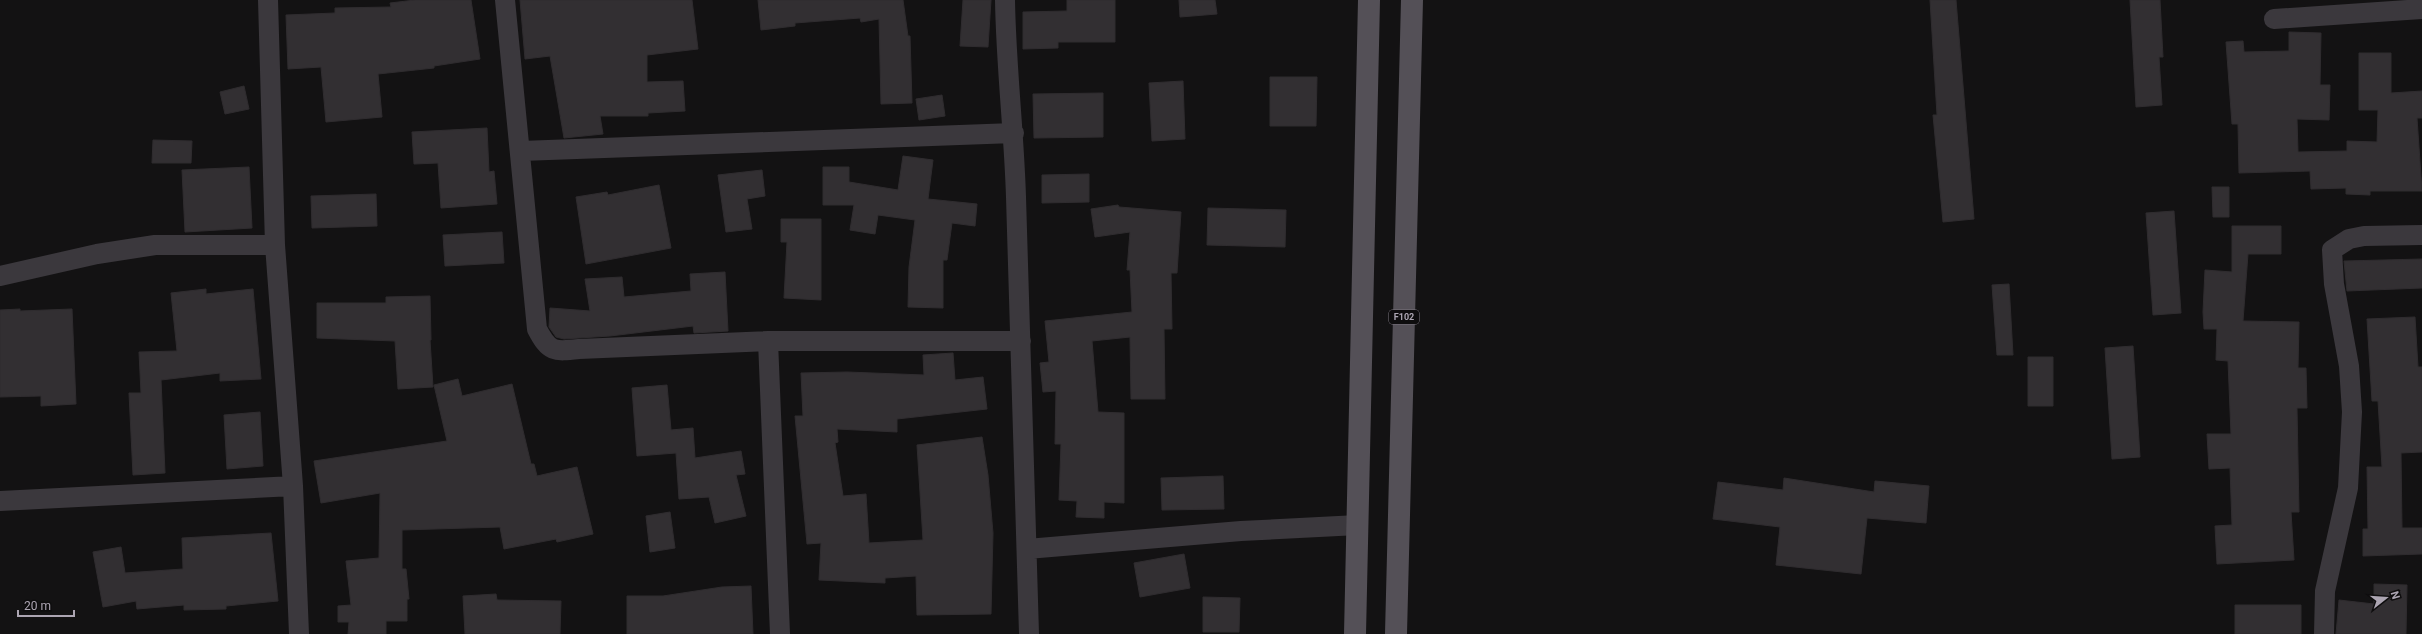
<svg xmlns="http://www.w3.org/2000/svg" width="2422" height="634" viewBox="0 0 2422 634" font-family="Roboto,sans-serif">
<rect width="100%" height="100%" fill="#131213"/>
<!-- building -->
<path fill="#322f32" stroke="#2f2c2f" d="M 415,0 L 471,0 L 480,59 L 434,66 L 434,68 L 378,74 L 382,117 L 326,122 L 321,67 L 288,69 L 286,15 L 335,13 L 335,8 L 391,7 L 390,3 Z
M 520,0 L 692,0 L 698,49 L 647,55 L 647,82 L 683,81 L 685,111 L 648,113 L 648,116 L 600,116 L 603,134 L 564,138 L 550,56 L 525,59 Z
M 758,0 L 903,0 L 908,36 L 910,36 L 912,103 L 881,104 L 879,19 L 861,22 L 860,18 L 795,23 L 795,26 L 761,30 Z
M 963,0 L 991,0 L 988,47 L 960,46 Z
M 1067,0 L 1115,0 L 1115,42 L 1058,42 L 1058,48 L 1023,49 L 1023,12 L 1067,11 Z
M 1179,0 L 1215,0 L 1217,14 L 1180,17 Z
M 1930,0 L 1956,0 L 1974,219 L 1943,222 L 1933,115 L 1937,115 Z
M 2130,0 L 2160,0 L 2163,57 L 2159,57 L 2162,105 L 2136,107 Z
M 2289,32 L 2321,33 L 2320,85 L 2330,85 L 2329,120 L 2297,119 L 2298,152 L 2347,151 L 2347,141 L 2377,142 L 2378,110 L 2359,110 L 2359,53 L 2391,53 L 2391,93 L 2422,91 L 2422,118 L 2417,118 L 2422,191 L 2370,191 L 2370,195 L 2346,194 L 2346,188 L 2311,189 L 2310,171 L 2239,173 L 2238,124 L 2232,124 L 2226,42 L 2243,41 L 2244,52 L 2289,51 Z
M 1270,77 L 1317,77 L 1316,126 L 1270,126 Z
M 1183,81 L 1185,139 L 1152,141 L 1149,83 Z
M 244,86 L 249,109 L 225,114 L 220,92 Z
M 1103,93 L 1103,137 L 1034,138 L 1033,94 Z
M 942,95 L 945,116 L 919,120 L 916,99 Z
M 487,128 L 489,172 L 494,171 L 497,204 L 441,208 L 438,163 L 414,164 L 412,132 Z
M 153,140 L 192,141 L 191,163 L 152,163 Z
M 903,156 L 933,160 L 928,199 L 977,204 L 975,226 L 952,223 L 947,260 L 943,260 L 943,308 L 908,307 L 909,267 L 915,220 L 878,215 L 875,234 L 850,230 L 854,205 L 823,205 L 823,167 L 849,167 L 849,182 L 898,190 Z
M 249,167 L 252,228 L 185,232 L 182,170 Z
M 762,170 L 765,196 L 747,199 L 752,229 L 726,232 L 718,175 Z
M 1089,174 L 1089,202 L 1042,203 L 1042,175 Z
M 659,185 L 671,248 L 586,264 L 576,197 L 607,192 L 608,195 Z
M 2212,187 L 2229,187 L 2229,217 L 2213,217 Z
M 376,194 L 377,226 L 312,228 L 311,196 Z
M 1118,205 L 1119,207 L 1181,212 L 1177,273 L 1171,273 L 1172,329 L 1164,329 L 1165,399 L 1131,399 L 1130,337 L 1092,341 L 1098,412 L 1124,413 L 1124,503 L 1104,502 L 1104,518 L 1076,517 L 1077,501 L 1059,500 L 1061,444 L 1055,444 L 1056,391 L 1043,392 L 1040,363 L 1049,362 L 1045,321 L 1132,312 L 1130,270 L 1127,270 L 1130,232 L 1095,237 L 1091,209 Z
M 1208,208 L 1286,210 L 1285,247 L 1207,245 Z
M 2174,211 L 2181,313 L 2153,315 L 2146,213 Z
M 781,219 L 821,219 L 821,300 L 784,298 L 787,242 L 781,242 Z
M 2232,226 L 2281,226 L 2281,254 L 2248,254 L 2243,321 L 2299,322 L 2298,368 L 2306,368 L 2307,408 L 2297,408 L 2299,512 L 2291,512 L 2294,560 L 2217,564 L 2215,526 L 2232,525 L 2230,468 L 2209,469 L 2207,434 L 2231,434 L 2228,361 L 2216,360 L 2217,329 L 2204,329 L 2203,312 L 2205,270 L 2232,272 Z
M 502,232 L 504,263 L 445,266 L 443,235 Z
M 2422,259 L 2422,288 L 2347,291 L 2344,261 Z
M 725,272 L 728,331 L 694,333 L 693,326 L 610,336 L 564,339 L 556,337 L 549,327 L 550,308 L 590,311 L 585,279 L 622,277 L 624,297 L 691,291 L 690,274 Z
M 2009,284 L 2013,355 L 1997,355 L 1992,285 Z
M 206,289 L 206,294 L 253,289 L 261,379 L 220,381 L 220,373 L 161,380 L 165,473 L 133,475 L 129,393 L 141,393 L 139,352 L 177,351 L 171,293 Z
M 430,296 L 431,340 L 430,340 L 433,387 L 398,389 L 395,341 L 317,338 L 317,303 L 386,303 L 386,297 Z
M 20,309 L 20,311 L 72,309 L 76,404 L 41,406 L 41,396 L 0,397 L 0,310 Z
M 2415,317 L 2418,367 L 2422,367 L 2422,452 L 2401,453 L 2402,528 L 2422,528 L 2422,554 L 2363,556 L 2363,529 L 2368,529 L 2367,467 L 2382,467 L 2378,401 L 2372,401 L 2367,319 Z
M 2133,346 L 2140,457 L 2112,459 L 2105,348 Z
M 953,353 L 955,380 L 983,377 L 987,409 L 897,419 L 897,432 L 837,429 L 838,442 L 835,443 L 843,496 L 866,494 L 869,543 L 923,540 L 917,445 L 982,437 L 988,475 L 993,533 L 991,614 L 917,615 L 916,576 L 885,578 L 885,583 L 819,580 L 821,543 L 807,544 L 795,416 L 803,416 L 801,373 L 847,372 L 924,375 L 923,355 Z
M 2028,357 L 2053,357 L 2053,406 L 2028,406 Z
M 458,379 L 462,396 L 512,384 L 531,464 L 534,464 L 537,476 L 577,467 L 593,534 L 557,542 L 556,539 L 504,549 L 500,527 L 402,530 L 402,569 L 406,569 L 409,599 L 407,599 L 407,621 L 386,621 L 386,634 L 348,634 L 349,622 L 338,622 L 338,606 L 351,605 L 346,561 L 379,558 L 380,493 L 321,503 L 314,461 L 447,441 L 434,385 Z
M 667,385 L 671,430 L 693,428 L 695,458 L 741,451 L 745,474 L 736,475 L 746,516 L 715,523 L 709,497 L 679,499 L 676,453 L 637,456 L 632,388 Z
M 260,412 L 263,466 L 227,469 L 224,415 Z
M 1223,476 L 1224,509 L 1162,510 L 1161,478 Z
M 1784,478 L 1874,492 L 1875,481 L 1929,486 L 1926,523 L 1867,518 L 1861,574 L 1776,565 L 1780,527 L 1713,519 L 1718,482 L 1783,490 Z
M 670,512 L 675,548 L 650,552 L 646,516 Z
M 271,533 L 278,601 L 226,606 L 226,609 L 184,610 L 184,605 L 137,609 L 136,601 L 103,607 L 93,552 L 121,547 L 125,573 L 183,569 L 182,538 Z
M 1184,554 L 1190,588 L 1140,597 L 1134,563 Z
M 2374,584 L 2407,585 L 2406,634 L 2336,634 L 2339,600 L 2374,604 Z
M 751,586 L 753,634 L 627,634 L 627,596 L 663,596 L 722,587 Z
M 496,594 L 497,600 L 561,601 L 560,634 L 465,634 L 463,596 Z
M 1203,597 L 1240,598 L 1239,632 L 1203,632 Z
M 2235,605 L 2301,605 L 2301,634 L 2235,634 Z"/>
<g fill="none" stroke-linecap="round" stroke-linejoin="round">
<!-- minor -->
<path stroke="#3b383d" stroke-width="20" d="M 268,0 L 275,245 L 293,486 L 299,634
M 505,0 L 537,329 C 549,352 554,352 579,349 L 768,341 L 1021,341
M 1005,0 C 1006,66 1014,131 1016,197 L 1029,634
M 2274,19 L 2422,9
M 521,151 L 1014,133
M 0,276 L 97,254 L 155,245 L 275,245
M 768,341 L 780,634
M 0,501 L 293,486
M 1027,549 L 1241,531 L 1358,525
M 2324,634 L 2325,591 L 2348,488 L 2352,412 L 2349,366 L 2334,284 L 2332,250 L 2349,239 L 2364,236 L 2422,235"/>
<!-- major -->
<path stroke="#545057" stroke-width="22" d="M 1355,634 L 1369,0
M 1396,634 L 1412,0"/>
</g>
<g text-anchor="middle" stroke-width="4" stroke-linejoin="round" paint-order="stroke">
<!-- shield labels -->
<rect fill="#0e0d0e" stroke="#7d7781" stroke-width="1" x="1389" y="310" width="30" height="14" rx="3"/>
<g font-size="9" font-weight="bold" fill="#aca5b2">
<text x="1404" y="320">F102</text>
</g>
</g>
<!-- north arrow -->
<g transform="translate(2386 598) rotate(73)" stroke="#0e0d0e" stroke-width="3" paint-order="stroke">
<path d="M0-3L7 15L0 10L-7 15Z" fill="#aca5b2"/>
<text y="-6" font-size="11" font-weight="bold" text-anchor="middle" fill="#aca5b2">N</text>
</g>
<!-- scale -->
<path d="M18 610v6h56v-6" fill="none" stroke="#aca5b2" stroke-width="2"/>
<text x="24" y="610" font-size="12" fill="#aca5b2" stroke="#0e0d0e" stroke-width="3" paint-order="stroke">20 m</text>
</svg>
